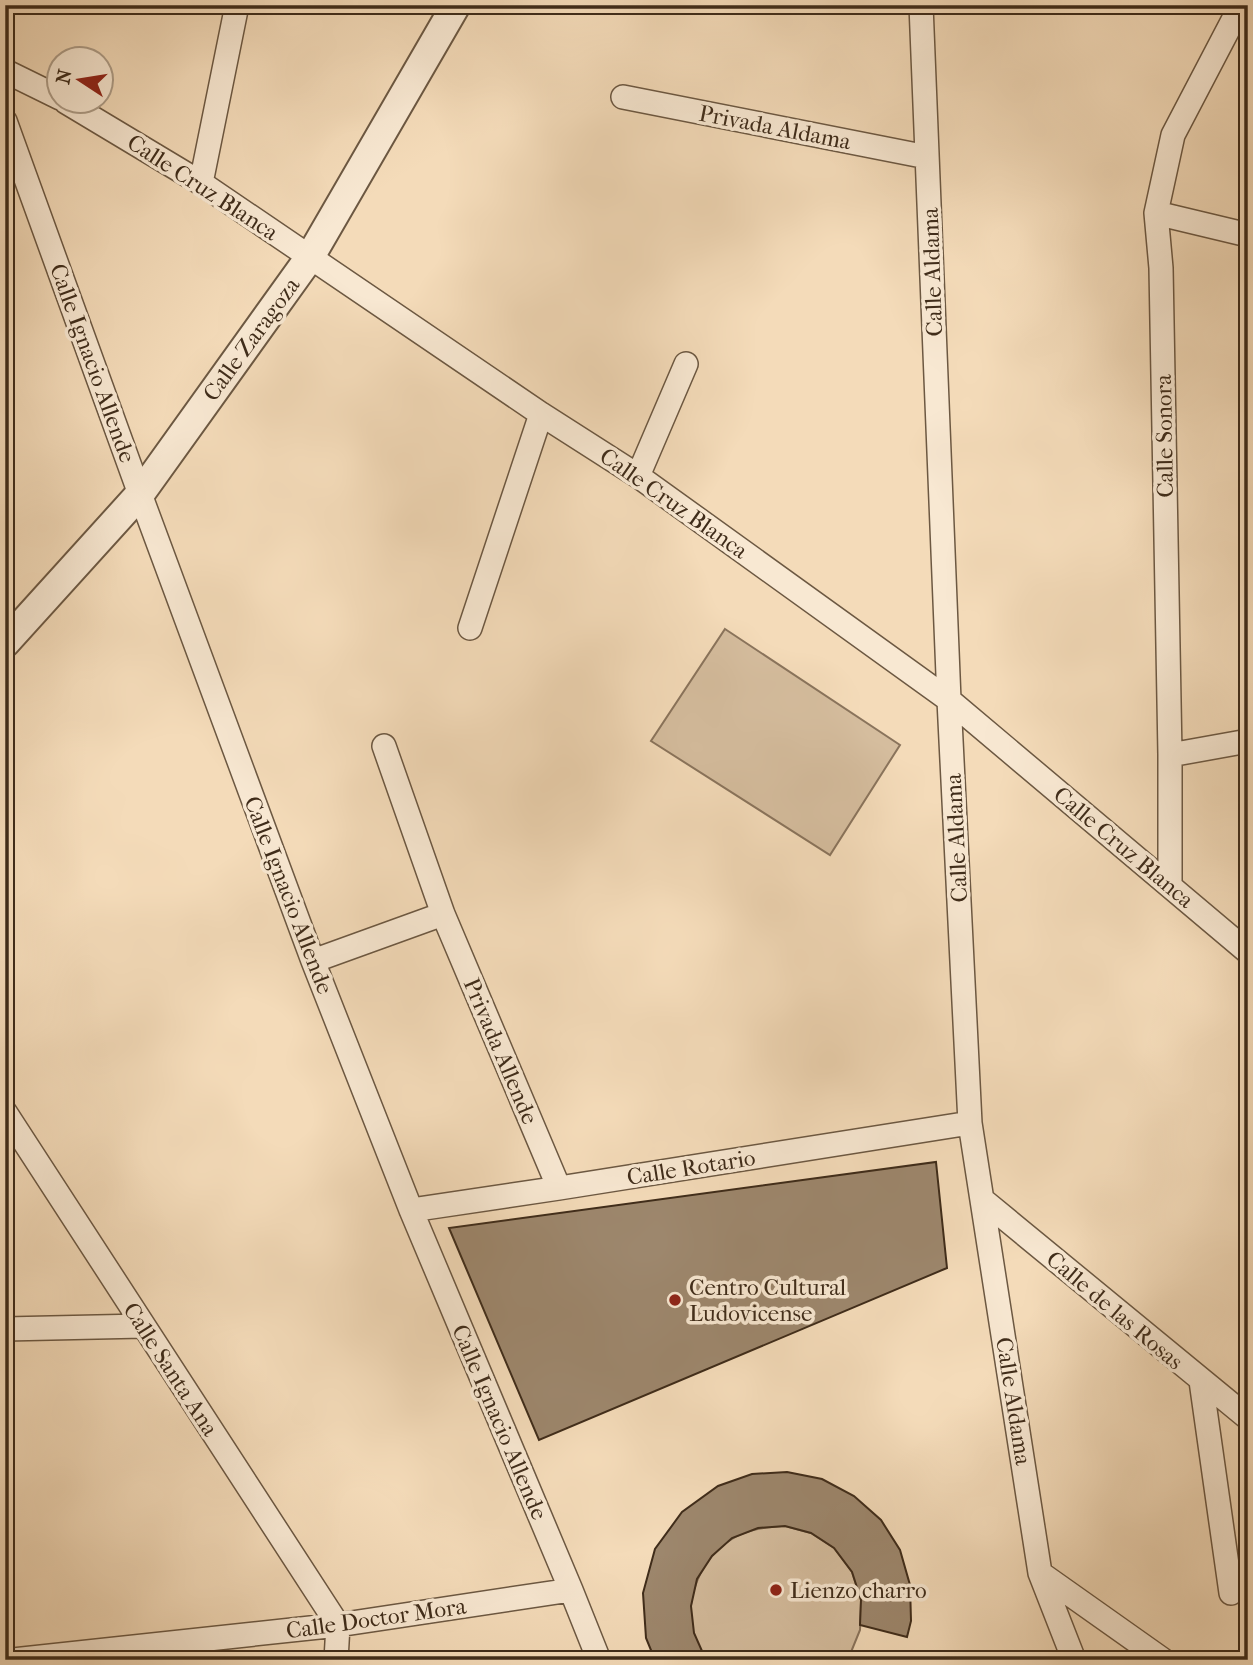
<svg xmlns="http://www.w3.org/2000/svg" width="1253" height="1665" viewBox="0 0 1253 1665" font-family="'IM FELL French Canon',serif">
<rect width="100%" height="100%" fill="#f4dbb9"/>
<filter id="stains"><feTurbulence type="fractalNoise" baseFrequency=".00286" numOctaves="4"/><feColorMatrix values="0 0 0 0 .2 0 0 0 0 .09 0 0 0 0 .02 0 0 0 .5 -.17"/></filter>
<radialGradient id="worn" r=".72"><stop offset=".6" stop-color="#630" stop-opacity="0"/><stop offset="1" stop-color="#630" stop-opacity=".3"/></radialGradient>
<!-- green -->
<path fill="#d5bd9e" stroke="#8a745c" stroke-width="2" d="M 725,629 L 900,745 L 830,855 L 651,741 Z
M 785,1526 L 811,1533 L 834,1548 L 852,1572 L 861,1600 L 860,1630 L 849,1657 L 847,1660 L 706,1660 C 702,1652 697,1643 694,1635 C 683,1599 701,1558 732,1539 C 748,1529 767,1527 785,1526 Z"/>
<!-- building -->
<path fill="#9d876d" stroke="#3f2c1a" stroke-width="2" d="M 936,1162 L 947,1268 L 539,1440 L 449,1228 Z
M 787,1472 L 822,1479 L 854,1496 L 881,1520 L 900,1550 L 910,1585 L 911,1621 L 907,1637 L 860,1625 L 861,1600 L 852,1572 L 834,1548 L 811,1533 L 785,1526 L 758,1528 L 732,1538 L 712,1556 L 697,1579 L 691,1606 L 694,1633 L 706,1660 L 655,1660 L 646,1638 L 643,1593 L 655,1549 L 682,1512 L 718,1486 L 752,1474 Z"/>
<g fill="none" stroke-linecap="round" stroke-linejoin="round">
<!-- minor casing -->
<g stroke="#6c5842" stroke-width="26">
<path id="minor" d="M 921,5 L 949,700 L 970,1123 L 1040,1573 L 1074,1660
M 5,71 L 60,98
M 623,97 L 927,157
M 66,102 L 201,183 L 541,414 L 638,476 L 949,700 L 1248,952
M 5,121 L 140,494 L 313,961 L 411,1210 L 571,1590 L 599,1660
M 201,183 L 237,5
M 1156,213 L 1248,235
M 638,476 L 686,364
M 470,628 L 541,414
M 384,746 L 443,914 L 559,1188
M 1170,755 L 1248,741
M 1170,885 L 1170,755 L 1161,268 L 1156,213 L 1173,135 L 1241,5
M 313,961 L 443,914
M 5,1112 L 338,1625 L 336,1660
M 984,1201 L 1248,1418
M 411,1210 L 559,1188 L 970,1123
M 5,1329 L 143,1326
M 1201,1381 L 1231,1593
M 1040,1573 L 1163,1660
M 13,1660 L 338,1625 L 571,1590"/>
</g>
<!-- tertiary casing -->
<g stroke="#6c5842" stroke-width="32">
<path id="tertiary" d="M 5,643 L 140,494 L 310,257 L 456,5"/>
</g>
<!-- minor -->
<use href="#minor" stroke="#f8e8d2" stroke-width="23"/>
<!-- tertiary -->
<use href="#tertiary" stroke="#f8e8d2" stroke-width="28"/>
</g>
<!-- markers -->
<g fill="#8f2418" stroke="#f8e8d2" stroke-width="2.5">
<circle cx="675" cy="1300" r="7"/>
<circle cx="776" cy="1590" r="7"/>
</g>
<g text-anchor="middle" stroke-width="7" stroke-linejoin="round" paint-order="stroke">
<!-- street labels -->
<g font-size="23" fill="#3f2c1a" stroke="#f8e8d2">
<text transform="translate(775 127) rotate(11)" y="8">Privada Aldama</text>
<text transform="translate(203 187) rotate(33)" y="8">Calle Cruz Blanca</text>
<text transform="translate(932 272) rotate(-92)" y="8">Calle Aldama</text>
<text transform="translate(251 339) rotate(-54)" y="8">Calle Zaragoza</text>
<text transform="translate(93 363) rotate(70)" y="8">Calle Ignacio Allende</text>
<text transform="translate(1164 436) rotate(-91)" y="8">Calle Sonora</text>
<text transform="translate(674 503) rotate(35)" y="8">Calle Cruz Blanca</text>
<text transform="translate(956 838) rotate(-93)" y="8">Calle Aldama</text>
<text transform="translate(1124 847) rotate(40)" y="8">Calle Cruz Blanca</text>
<text transform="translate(289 895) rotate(69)" y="8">Calle Ignacio Allende</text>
<text transform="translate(501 1051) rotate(67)" y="8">Privada Allende</text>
<text transform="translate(691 1167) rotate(-9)" y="8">Calle Rotario</text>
<text transform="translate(1115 1310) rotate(40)" y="8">Calle de las Rosas</text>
<text transform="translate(171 1369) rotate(57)" y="8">Calle Santa Ana</text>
<text transform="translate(1014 1401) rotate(81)" y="8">Calle Aldama</text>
<text transform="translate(500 1422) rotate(67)" y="8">Calle Ignacio Allende</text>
<text transform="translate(376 1618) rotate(-8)" y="8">Calle Doctor Mora</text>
</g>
<!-- poi labels -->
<g font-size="23" fill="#3f2c1a" stroke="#f8e8d2" text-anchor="start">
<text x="689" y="1295">Centro Cultural<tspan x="689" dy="26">Ludovicense</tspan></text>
<text x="790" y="1598">Lienzo charro</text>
</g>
</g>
<!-- margin -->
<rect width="1253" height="1665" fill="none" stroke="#f4dbb9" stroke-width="28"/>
<rect x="7" y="7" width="1239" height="1651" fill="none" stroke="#3f2c1a" stroke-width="3.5"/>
<rect x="14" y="14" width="1225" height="1637" fill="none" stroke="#3f2c1a" stroke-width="2"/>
<!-- north arrow -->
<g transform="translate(80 80) rotate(282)"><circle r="33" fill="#f8e8d2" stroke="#ae9d88" stroke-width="2"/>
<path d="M0-5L12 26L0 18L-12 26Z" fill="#8f2418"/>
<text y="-10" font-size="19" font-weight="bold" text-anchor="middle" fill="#3f2c1a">N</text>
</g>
<rect width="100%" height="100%" filter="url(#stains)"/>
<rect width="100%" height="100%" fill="url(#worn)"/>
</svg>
